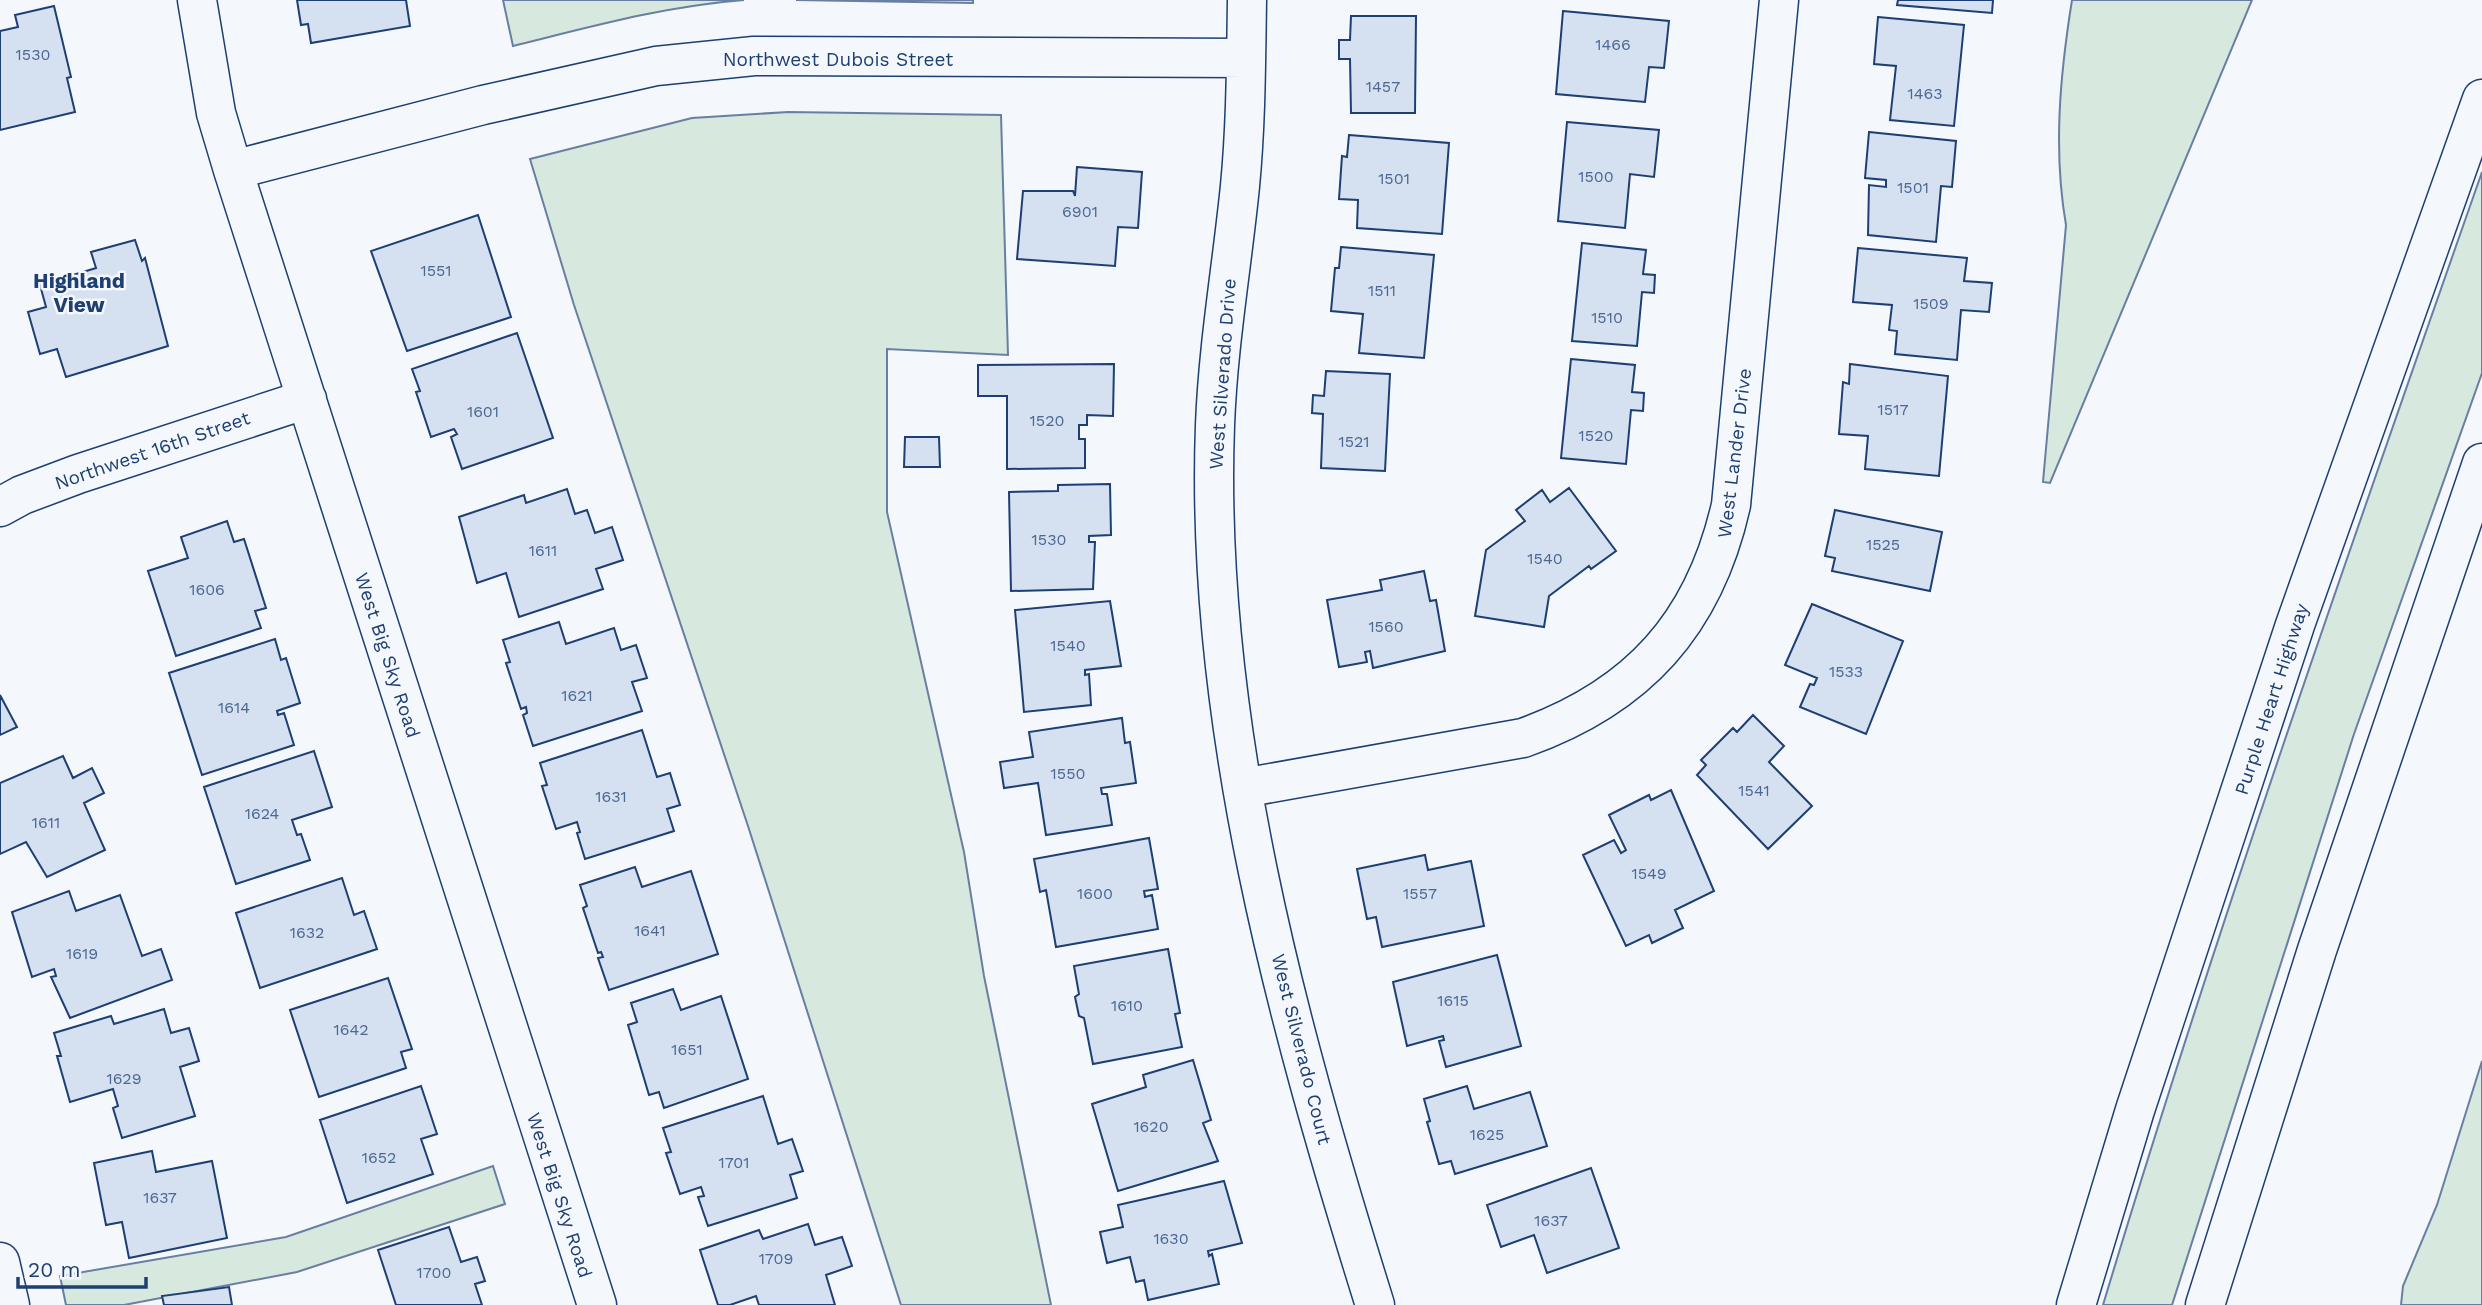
<svg xmlns="http://www.w3.org/2000/svg" width="2482" height="1305" viewBox="0 0 2482 1305" font-family="'Work Sans',sans-serif">
<rect width="100%" height="100%" fill="#f4f7fb"/>
<!-- green -->
<path fill="#d7e8df" stroke="#687fa3" stroke-width="2" d="M 503,0 L 744,0 C 665,6 590,27 513,46 Z
M 796,0 L 973,0 L 973,3 Z
M 2072,0 L 2252,0 L 2050,483 L 2043,482 L 2066,225 C 2053,150 2060,75 2072,0 Z
M 788,112 L 1001,115 L 1008,355 L 887,349 L 887,512 L 964,852 L 984,976 L 1051,1305 L 901,1305 L 748,826 L 574,305 L 530,159 L 692,118 Z
M 2482,172 L 2482,373 L 2354,734 L 2172,1305 L 2103,1305 C 2218,923 2350,548 2482,172 Z
M 2482,1061 L 2482,1305 L 2401,1305 L 2403,1286 L 2437,1205 Z
M 493,1166 L 505,1204 L 297,1272 L 124,1305 L 66,1305 L 60,1276 L 286,1237 Z"/>
<!-- building -->
<path fill="#d5e0f0" stroke="#1d3f73" stroke-width="2" d="M 297,0 L 406,0 L 410,26 L 311,43 L 308,24 L 301,25 Z
M 1898,0 L 1993,0 L 1992,13 L 1897,5 Z
M 54,6 L 71,77 L 67,78 L 75,112 L 0,130 L 0,31 L 18,27 L 15,15 Z
M 1563,11 L 1669,21 L 1664,68 L 1649,67 L 1645,102 L 1556,94 Z
M 1351,16 L 1416,16 L 1415,113 L 1351,113 L 1350,59 L 1339,59 L 1339,40 L 1350,40 Z
M 1878,17 L 1964,25 L 1954,126 L 1890,120 L 1896,66 L 1874,64 Z
M 1567,122 L 1659,130 L 1654,177 L 1630,174 L 1625,228 L 1558,221 Z
M 1869,132 L 1956,141 L 1952,187 L 1941,186 L 1936,242 L 1868,235 L 1869,185 L 1886,187 L 1886,180 L 1865,178 Z
M 1349,135 L 1449,143 L 1442,234 L 1357,228 L 1358,200 L 1339,199 L 1342,156 L 1347,157 Z
M 1077,167 L 1142,172 L 1138,228 L 1118,227 L 1115,266 L 1017,259 L 1023,191 L 1073,191 L 1075,196 Z
M 478,215 L 511,317 L 407,351 L 371,251 Z
M 135,240 L 142,261 L 145,258 L 168,346 L 66,377 L 57,349 L 40,354 L 28,312 L 46,307 L 40,285 L 96,268 L 91,252 Z
M 1582,243 L 1646,250 L 1643,274 L 1655,275 L 1654,293 L 1642,292 L 1637,346 L 1572,341 Z
M 1341,247 L 1434,255 L 1424,358 L 1359,353 L 1363,314 L 1331,311 L 1335,268 L 1339,268 Z
M 1858,248 L 1967,258 L 1964,281 L 1992,283 L 1989,312 L 1961,310 L 1957,360 L 1895,354 L 1897,331 L 1889,330 L 1892,305 L 1853,302 Z
M 517,333 L 553,438 L 462,469 L 451,437 L 457,434 L 454,429 L 431,437 L 416,392 L 420,391 L 412,369 Z
M 1571,359 L 1635,365 L 1632,392 L 1644,393 L 1643,411 L 1631,410 L 1626,464 L 1561,458 Z
M 1114,364 L 1113,416 L 1087,415 L 1087,425 L 1079,425 L 1079,439 L 1085,439 L 1085,468 L 1007,469 L 1007,396 L 978,396 L 978,365 Z
M 1850,364 L 1948,376 L 1939,476 L 1865,469 L 1868,436 L 1839,434 L 1843,382 L 1849,384 Z
M 1326,371 L 1390,374 L 1385,471 L 1321,468 L 1323,414 L 1312,413 L 1313,395 L 1324,396 Z
M 905,437 L 939,437 L 940,467 L 904,467 Z
M 1110,484 L 1111,535 L 1089,536 L 1089,542 L 1095,542 L 1093,589 L 1011,591 L 1009,492 L 1058,491 L 1058,485 Z
M 1569,488 L 1616,551 L 1591,569 L 1589,566 L 1549,596 L 1544,627 L 1475,616 L 1486,550 L 1525,521 L 1516,510 L 1542,490 L 1550,502 Z
M 567,489 L 575,514 L 587,510 L 595,533 L 612,527 L 623,560 L 596,569 L 603,589 L 519,617 L 506,573 L 477,583 L 459,517 L 524,495 L 526,503 Z
M 1835,510 L 1942,532 L 1930,591 L 1832,571 L 1835,558 L 1825,556 Z
M 227,521 L 234,542 L 244,539 L 266,608 L 255,611 L 261,628 L 176,656 L 148,571 L 188,558 L 181,537 Z
M 1424,571 L 1430,601 L 1436,600 L 1445,651 L 1373,668 L 1370,651 L 1365,652 L 1367,662 L 1339,667 L 1327,600 L 1382,590 L 1380,580 Z
M 1110,601 L 1121,666 L 1085,670 L 1085,675 L 1089,674 L 1091,705 L 1024,712 L 1015,610 Z
M 1812,604 L 1903,641 L 1866,734 L 1800,707 L 1810,684 L 1814,685 L 1817,678 L 1785,665 Z
M 559,622 L 566,644 L 614,628 L 621,650 L 636,645 L 647,678 L 632,682 L 642,711 L 533,746 L 523,715 L 527,713 L 526,707 L 521,709 L 506,663 L 510,662 L 503,640 Z
M 275,639 L 281,660 L 286,658 L 300,703 L 277,711 L 278,715 L 284,713 L 294,745 L 202,775 L 169,673 Z
M 0,695 L 17,727 L 0,735 Z
M 1753,715 L 1784,746 L 1769,762 L 1812,806 L 1768,849 L 1697,775 L 1706,765 L 1701,760 L 1733,728 L 1737,732 Z
M 1122,718 L 1125,743 L 1130,742 L 1136,783 L 1101,788 L 1102,794 L 1107,794 L 1112,825 L 1046,835 L 1038,783 L 1004,788 L 1000,762 L 1033,757 L 1029,732 Z
M 642,730 L 657,777 L 670,773 L 680,805 L 667,809 L 674,831 L 585,859 L 577,833 L 580,832 L 577,822 L 556,829 L 542,786 L 547,785 L 540,763 Z
M 314,751 L 332,807 L 292,820 L 297,835 L 301,834 L 310,860 L 236,884 L 204,787 Z
M 63,756 L 73,778 L 92,768 L 104,793 L 84,803 L 105,850 L 47,877 L 26,842 L 0,854 L 0,783 Z
M 1671,790 L 1714,891 L 1675,910 L 1683,928 L 1652,943 L 1649,935 L 1626,946 L 1583,855 L 1614,840 L 1621,853 L 1626,850 L 1609,815 L 1649,795 L 1651,800 Z
M 1149,838 L 1158,889 L 1144,891 L 1145,897 L 1152,895 L 1158,929 L 1056,947 L 1046,890 L 1040,892 L 1034,859 Z
M 1425,855 L 1428,870 L 1471,861 L 1484,926 L 1382,947 L 1376,917 L 1367,919 L 1357,869 Z
M 635,867 L 642,887 L 691,871 L 718,954 L 609,990 L 598,958 L 603,957 L 601,952 L 598,953 L 583,908 L 587,906 L 580,885 Z
M 342,878 L 354,915 L 364,911 L 377,949 L 260,988 L 236,913 Z
M 69,891 L 76,911 L 120,895 L 142,956 L 161,949 L 172,980 L 70,1018 L 51,977 L 56,976 L 54,969 L 32,977 L 12,912 Z
M 1168,949 L 1180,1013 L 1175,1014 L 1182,1047 L 1093,1064 L 1084,1018 L 1079,1016 L 1075,997 L 1079,994 L 1074,966 Z
M 1497,955 L 1521,1046 L 1446,1067 L 1439,1041 L 1444,1040 L 1443,1036 L 1407,1046 L 1393,982 Z
M 388,978 L 412,1049 L 401,1052 L 406,1068 L 319,1097 L 290,1010 Z
M 673,989 L 681,1010 L 721,996 L 748,1079 L 664,1108 L 659,1092 L 649,1095 L 628,1025 L 637,1022 L 631,1003 Z
M 164,1009 L 171,1033 L 189,1028 L 199,1061 L 180,1067 L 195,1116 L 122,1138 L 113,1108 L 118,1106 L 113,1089 L 70,1102 L 57,1056 L 61,1056 L 54,1033 L 111,1016 L 114,1024 Z
M 1193,1060 L 1211,1120 L 1203,1123 L 1218,1161 L 1118,1191 L 1092,1104 L 1146,1087 L 1143,1075 Z
M 421,1086 L 437,1134 L 421,1139 L 433,1174 L 347,1203 L 320,1120 Z
M 1467,1086 L 1474,1109 L 1530,1092 L 1547,1146 L 1455,1174 L 1451,1161 L 1439,1164 L 1427,1122 L 1430,1121 L 1424,1099 Z
M 763,1096 L 778,1144 L 792,1139 L 803,1171 L 790,1175 L 797,1198 L 708,1226 L 698,1197 L 704,1196 L 701,1187 L 680,1194 L 666,1153 L 671,1152 L 663,1128 Z
M 152,1151 L 156,1172 L 212,1161 L 227,1238 L 129,1258 L 122,1222 L 106,1225 L 94,1163 Z
M 1591,1168 L 1619,1248 L 1547,1273 L 1534,1235 L 1501,1247 L 1487,1205 Z
M 1224,1181 L 1242,1243 L 1208,1251 L 1209,1256 L 1212,1254 L 1219,1284 L 1148,1300 L 1144,1280 L 1136,1282 L 1130,1257 L 1107,1263 L 1100,1232 L 1123,1227 L 1118,1205 Z
M 808,1224 L 815,1245 L 842,1237 L 852,1266 L 826,1275 L 835,1305 L 759,1305 L 756,1296 L 730,1305 L 718,1305 L 700,1250 L 759,1230 L 763,1239 Z
M 449,1227 L 461,1262 L 477,1257 L 485,1281 L 475,1284 L 482,1305 L 396,1305 L 378,1250 Z
M 229,1287 L 232,1305 L 164,1305 L 162,1296 Z"/>
<g fill="none" stroke-linecap="round" stroke-linejoin="round">
<!-- street casing -->
<g stroke="#1d3f73" stroke-width="41">
<path id="street" d="M 197,0 L 216,113 L 233,170 L 597,1305
M 1247,0 C 1246,62 1246,124 1240,186 C 1232,266 1218,345 1215,425 C 1204,723 1287,1023 1375,1305
M 233,170 L 483,105 L 656,66 L 754,56 L 1246,58
M 0,507 L 22,495 L 78,474 L 307,399
M 1243,788 L 1523,738 C 1638,697 1704,624 1731,505 L 1779,0
M 0,1262 L 10,1305"/>
</g>
<!-- primary casing -->
<g stroke="#1d3f73" stroke-width="41">
<path id="primary" d="M 2076,1305 L 2135,1110 L 2295,625 L 2482,99
M 2205,1305 L 2317,950 L 2482,463"/>
</g>
<!-- street -->
<use href="#street" stroke="#f4f7fb" stroke-width="38"/>
<!-- primary -->
<use href="#primary" stroke="#f4f7fb" stroke-width="38"/>
</g>
<g text-anchor="middle" stroke-width="5" stroke-linejoin="round" paint-order="stroke">
<!-- number labels -->
<g font-size="16" fill="#4b6792">
<text x="1613" y="50">1466</text>
<text x="33" y="60">1530</text>
<text x="1383" y="92">1457</text>
<text x="1925" y="99">1463</text>
<text x="1596" y="182">1500</text>
<text x="1394" y="184">1501</text>
<text x="1913" y="193">1501</text>
<text x="1080" y="217">6901</text>
<text x="436" y="276">1551</text>
<text x="1382" y="296">1511</text>
<text x="1931" y="309">1509</text>
<text x="1607" y="323">1510</text>
<text x="1893" y="415">1517</text>
<text x="483" y="417">1601</text>
<text x="1047" y="426">1520</text>
<text x="1596" y="441">1520</text>
<text x="1354" y="447">1521</text>
<text x="1049" y="545">1530</text>
<text x="1883" y="550">1525</text>
<text x="543" y="556">1611</text>
<text x="1545" y="564">1540</text>
<text x="207" y="595">1606</text>
<text x="1386" y="632">1560</text>
<text x="1068" y="651">1540</text>
<text x="1846" y="677">1533</text>
<text x="577" y="701">1621</text>
<text x="234" y="713">1614</text>
<text x="1068" y="779">1550</text>
<text x="1754" y="796">1541</text>
<text x="611" y="802">1631</text>
<text x="262" y="819">1624</text>
<text x="46" y="828">1611</text>
<text x="1649" y="879">1549</text>
<text x="1095" y="899">1600</text>
<text x="1420" y="899">1557</text>
<text x="650" y="936">1641</text>
<text x="307" y="938">1632</text>
<text x="82" y="959">1619</text>
<text x="1453" y="1006">1615</text>
<text x="1127" y="1011">1610</text>
<text x="351" y="1035">1642</text>
<text x="687" y="1055">1651</text>
<text x="124" y="1084">1629</text>
<text x="1151" y="1132">1620</text>
<text x="1487" y="1140">1625</text>
<text x="379" y="1163">1652</text>
<text x="734" y="1168">1701</text>
<text x="160" y="1203">1637</text>
<text x="1551" y="1226">1637</text>
<text x="1171" y="1244">1630</text>
<text x="776" y="1264">1709</text>
<text x="434" y="1278">1700</text>
</g>
<!-- street labels -->
<g font-size="19" fill="#1d3f73" stroke="#f4f7fb">
<text x="838" y="66">Northwest Dubois Street</text>
<text transform="translate(1222 374) rotate(-86)" y="7">West Silverado Drive</text>
<text transform="translate(152 450) rotate(-19)" y="7">Northwest 16th Street</text>
<text transform="translate(1734 453) rotate(-83)" y="7">West Lander Drive</text>
<text transform="translate(388 655) rotate(72)" y="7">West Big Sky Road</text>
<text transform="translate(2271 699) rotate(-72)" y="7">Purple Heart Highway</text>
<text transform="translate(1302 1049) rotate(76)" y="7">West Silverado Court</text>
<text transform="translate(560 1195) rotate(72)" y="7">West Big Sky Road</text>
</g>
<!-- neighbourhood labels -->
<g font-size="21" font-weight="bold" fill="#1d3f73" stroke="#f4f7fb">
<text x="79" y="288">Highland<tspan x="79" dy="24">View</tspan></text>
</g>
</g>
<!-- scale -->
<path d="M18 1277v10h128v-10" fill="none" stroke="#1d3f73" stroke-width="3.5"/>
<text x="28" y="1277" font-size="21" fill="#1d3f73" stroke="#f4f7fb" stroke-width="5" paint-order="stroke">20 m</text>
</svg>
